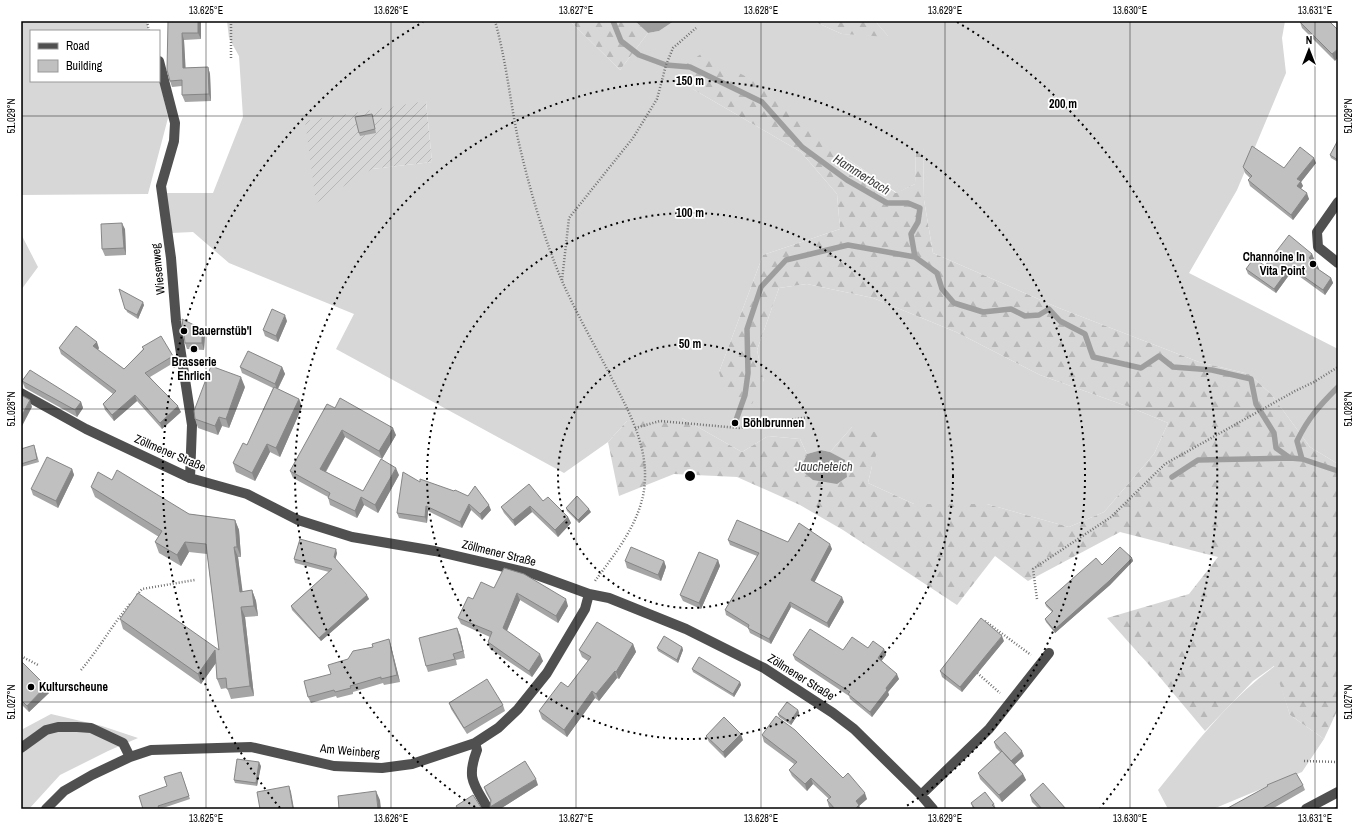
<svg xmlns="http://www.w3.org/2000/svg" width="1359" height="830" viewBox="0 0 1359 830" font-family="'Archivo Narrow',sans-serif">
<defs>
<pattern id="forest-firs" width="22" height="20" patternUnits="userSpaceOnUse"><rect width="22" height="20" fill="#d7d7d7"/><path d="M5 1l3.5 6h-7zM16 11l3.5 6h-7z" fill="#b7b7b7"/></pattern>
<pattern id="garden-furrows" width="10" height="10" patternUnits="userSpaceOnUse"><rect width="10" height="10" fill="#d7d7d7"/><path d="M-1 1l2-2M0 10L10 0M9 11l2-2" fill="none" stroke="#b7b7b7"/></pattern>
</defs>
<rect width="100%" height="100%" fill="#fff"/>
<!-- grass -->
<path fill="#d7d7d7" fill-rule="evenodd" d="M 21,21 L 147,21 L 149,31 L 31,31 L 31,81 L 159,81 L 159,76 L 168,118 L 148,194 L 21,195 Z
M 227,21 L 570,21 L 620,70 L 648,33 L 659,31 L 674,21 L 813,21 L 842,34 L 888,36 L 875,21 L 1285,21 L 1282,38 L 1286,73 L 1237,190 L 1189,273 L 1338,349 L 1338,464 L 1310,447 L 1271,394 L 1249,374 L 1199,362 L 1059,308 L 933,253 L 924,200 L 923,146 L 916,146 L 915,184 L 897,193 L 848,159 L 691,88 L 801,152 L 837,194 L 840,229 L 763,255 L 719,372 L 764,382 L 757,350 L 779,288 L 807,284 L 873,298 L 956,332 L 1040,375 L 1132,408 L 1168,423 L 1154,454 L 1104,512 L 1069,527 L 987,504 L 914,504 L 868,483 L 872,466 L 852,427 L 830,452 L 821,450 L 807,454 L 800,439 L 768,436 L 742,452 L 682,418 L 627,421 L 608,442 L 564,473 L 336,349 L 354,314 L 229,263 L 193,232 L 171,233 L 166,193 L 213,193 L 243,117 L 239,56 L 229,38 ZM 426,101 L 432,162 L 372,169 Z
M 21,234 L 38,267 L 21,290 Z
M 1275,666 L 1290,715 L 1324,739 L 1302,772 L 1213,809 L 1168,809 L 1158,790 C 1194,746 1228,699 1275,666 Z
M 51,714 L 102,726 L 138,738 L 108,751 L 60,775 L 29,809 L 21,809 L 21,730 Z"/>
<!-- forest -->
<path fill="url(#forest-firs)" d="M 570,21 L 635,21 L 648,33 L 620,70 Z
M 813,21 L 875,21 L 889,37 L 842,34 Z
M 701,54 L 759,83 L 848,159 L 896,193 L 915,184 L 916,145 L 923,146 L 924,200 L 933,253 L 1059,308 L 1199,362 L 1249,374 L 1271,394 L 1310,447 L 1338,464 L 1338,709 L 1324,739 L 1290,715 L 1274,666 L 1253,681 L 1205,731 L 1158,675 L 1107,618 L 1189,594 L 1218,557 L 1120,532 L 1028,581 L 995,556 L 957,605 L 843,530 L 800,505 L 737,477 L 674,474 L 619,496 L 608,442 L 627,421 L 653,417 L 682,418 L 742,452 L 768,436 L 800,439 L 807,454 L 800,469 L 845,461 L 830,452 L 852,427 L 884,434 L 872,466 L 868,483 L 914,504 L 987,504 L 1069,527 L 1104,512 L 1154,454 L 1168,423 L 1132,408 L 1040,375 L 956,332 L 873,298 L 807,284 L 779,288 L 757,350 L 764,382 L 752,404 L 727,399 L 719,372 L 763,255 L 840,229 L 837,194 L 801,152 L 691,88 L 685,65 Z"/>
<!-- garden -->
<path fill="url(#garden-furrows)" d="M 426,101 L 432,162 L 372,169 L 316,203 L 305,121 Z"/>
<!-- water -->
<path fill="#9e9e9e" d="M 635,21 L 674,21 L 659,31 L 648,33 Z
M 821,450 L 830,452 L 845,460 L 847,477 L 837,484 L 813,480 L 800,469 L 807,454 Z"/>
<g fill="none" stroke-linecap="round" stroke-linejoin="round">
<!-- stream -->
<path stroke="#9e9e9e" stroke-width="5.5" d="M 613,21 L 621,41 L 639,55 L 666,65 L 690,67 L 762,102 L 802,147 L 847,180 L 887,203 L 908,203 L 920,208 L 918,222 L 911,234 L 915,257 L 937,273 L 942,289 L 954,303 L 983,312 L 1011,309 L 1025,316 L 1039,315 L 1049,309 L 1060,321 L 1085,334 L 1093,357 L 1141,368 L 1159,356 L 1173,367 L 1212,370 L 1251,379 L 1256,404 L 1274,433 L 1276,448 L 1290,458 L 1302,459 L 1338,471
M 735,423 L 745,395 L 748,373 L 747,329 L 761,287 L 786,260 L 848,245 L 915,257
M 1302,459 L 1297,441 C 1308,418 1320,405 1338,387
M 1172,477 L 1198,460 L 1290,458"/>
<!-- path -->
<path stroke="#727272" stroke-width="2.5" stroke-dasharray="1 2" stroke-linecap="butt" d="M 147,21 L 149,31
M 495,21 C 506,60 510,100 518,139 C 529,187 543,236 562,281 C 575,310 591,339 606,367 C 623,401 646,438 645,477 C 645,517 617,551 595,581
M 231,58 L 231,21
M 562,280 L 569,218 L 633,138 L 657,99 L 666,65 L 673,48 L 696,28
M 635,428 L 660,421 L 739,428 L 809,417
M 137,595 L 142,589 L 195,580
M 1037,599 L 1033,569 L 1111,517 L 1165,464 L 1295,391 L 1314,382 L 1338,367
M 985,621 L 1031,655
M 21,656 L 38,665
M 81,670 C 99,649 112,625 130,604
M 975,671 L 1000,693
M 1304,761 L 1338,762"/>
<!-- minor -->
<path stroke="#505050" stroke-width="10" d="M 159,61 L 175,123 L 174,141 L 161,186 L 171,258 L 176,321 L 192,425 L 190,478
M 1338,202 L 1317,232 L 1318,247 L 1338,263
M 21,393 L 86,429 L 190,478 L 247,494 L 298,520 L 352,537 L 435,551 L 534,574 L 589,594 L 609,598 L 686,629 L 764,668 L 833,713 L 854,729 L 921,795 L 933,809
M 475,743 L 477,750 C 466,779 474,784 488,809
M 21,748 L 46,730 L 58,727 L 77,727 L 91,728 L 123,743 L 130,757
M 921,795 L 989,729 L 1049,653
M 46,809 L 64,791 L 92,775 L 130,757 L 151,750 L 251,747 L 334,766 L 382,768 L 412,764 L 475,743 L 498,728 L 518,709 L 547,673 L 585,609 L 589,594
M 1306,809 L 1338,792"/>
</g>
<!-- wall -->
<path fill="#a5a5a5" d="M 168,21 L 201,21 L 201,39 L 184,40 L 185,68 L 208,67 L 210,74 L 211,101 L 185,102 L 182,95 L 182,86 L 172,87 L 170,81 Z
M 1301,21 L 1331,21 L 1330,22 L 1335,61 L 1302,28 L 1300,22 Z
M 372,114 L 376,133 L 360,136 L 359,133 Z
M 1338,140 L 1338,162 L 1331,158 L 1330,155 Z
M 1316,163 L 1301,182 L 1303,186 L 1301,188 L 1309,199 L 1293,220 L 1250,186 L 1248,180 L 1250,178 L 1245,173 L 1243,167 L 1284,168 Z
M 125,229 L 126,255 L 105,256 L 102,249 Z
M 1312,254 L 1314,259 L 1312,260 L 1319,269 L 1318,269 L 1331,278 L 1333,283 L 1325,295 L 1292,271 L 1276,293 L 1248,274 L 1246,269 L 1265,266 Z
M 119,289 L 144,305 L 138,319 L 127,312 Z
M 287,321 L 278,342 L 265,336 L 263,330 Z
M 202,329 L 205,335 L 204,350 L 187,349 L 185,343 Z
M 142,347 L 173,356 L 175,362 L 150,377 L 181,412 L 162,429 L 137,401 L 114,421 L 105,410 L 103,404 L 113,394 L 61,354 L 59,348 L 99,348 L 98,350 L 124,369 L 143,349 Z
M 240,367 L 282,367 L 285,374 L 278,389 L 299,399 L 302,407 L 280,457 L 270,452 L 255,481 L 236,472 L 233,463 L 247,445 L 273,388 L 242,373 Z
M 22,381 L 81,402 L 83,408 L 77,417 L 25,388 Z
M 245,387 L 229,428 L 222,426 L 218,435 L 198,428 L 195,419 Z
M 335,408 L 396,435 L 382,459 L 345,437 L 326,472 L 363,491 L 399,475 L 378,513 L 364,505 L 357,518 L 330,505 L 328,497 L 293,478 L 290,471 Z
M 35,448 L 39,462 L 21,467 L 21,449 Z
M 72,469 L 74,475 L 58,508 L 33,495 L 31,489 Z
M 112,480 L 189,514 L 235,520 L 239,530 L 241,557 L 238,557 L 242,592 L 252,590 L 256,601 L 258,616 L 245,617 L 254,696 L 231,699 L 227,688 L 221,689 L 217,679 L 216,663 L 201,684 L 123,629 L 120,619 L 219,650 L 207,554 L 189,552 L 181,566 L 159,553 L 155,542 L 159,537 L 95,497 L 91,487 Z
M 420,482 L 491,510 L 482,520 L 471,510 L 462,528 L 428,511 L 427,523 L 399,518 L 397,513 Z
M 543,501 L 568,517 L 571,523 L 558,537 L 532,512 L 515,526 L 504,513 L 501,507 Z
M 566,508 L 591,512 L 579,523 L 567,511 Z
M 728,540 L 788,542 L 832,549 L 814,582 L 844,602 L 829,628 L 791,607 L 771,644 L 750,633 L 748,628 L 726,615 L 725,610 L 757,556 L 730,545 Z
M 337,553 L 335,559 L 369,599 L 321,641 L 292,610 L 291,606 L 329,572 L 295,563 L 294,559 Z
M 1132,558 L 1133,561 L 1110,585 L 1055,633 L 1046,622 L 1045,619 L 1052,612 L 1046,606 L 1045,603 L 1102,565 Z
M 718,560 L 720,566 L 701,609 L 683,601 L 680,595 Z
M 625,561 L 664,561 L 666,567 L 661,581 L 627,568 Z
M 494,588 L 568,606 L 558,623 L 520,600 L 507,631 L 543,661 L 532,677 L 490,649 L 488,642 L 490,637 L 461,624 L 458,618 L 473,599 Z
M 460,635 L 465,658 L 456,660 L 457,665 L 428,672 L 426,666 Z
M 389,639 L 391,646 L 400,682 L 384,685 L 383,683 L 353,692 L 353,694 L 337,698 L 336,696 L 311,703 L 308,697 L 331,674 L 348,659 Z
M 1004,641 L 962,692 L 942,677 L 940,671 Z
M 633,644 L 636,652 L 619,679 L 617,678 L 599,701 L 595,698 L 567,737 L 542,719 L 539,711 L 568,687 L 588,661 L 582,657 L 579,650 Z
M 682,647 L 683,650 L 678,663 L 658,651 L 657,648 Z
M 868,648 L 884,649 L 886,655 L 881,660 L 899,679 L 888,692 L 889,695 L 872,717 L 850,699 L 849,696 L 795,660 L 793,655 L 843,650 Z
M 21,661 L 49,693 L 29,712 L 21,704 Z
M 692,669 L 740,682 L 741,685 L 734,697 L 693,672 Z
M 449,703 L 503,705 L 505,711 L 467,734 L 451,709 Z
M 798,710 L 799,713 L 791,725 L 779,717 L 778,714 Z
M 762,735 L 843,778 L 867,799 L 859,806 L 861,809 L 831,809 L 829,807 L 827,800 L 829,799 L 813,784 L 807,791 L 792,776 L 789,770 L 794,764 L 764,742 Z
M 706,736 L 743,740 L 725,758 L 709,742 Z
M 994,742 L 1024,756 L 1015,764 L 1023,774 L 1026,780 L 1002,802 L 980,779 L 978,773 L 1000,752 L 996,748 Z
M 261,766 L 257,786 L 235,783 L 234,780 Z
M 181,772 L 190,799 L 160,809 L 143,809 L 167,786 Z
M 538,785 L 500,809 L 491,802 L 486,793 L 484,787 Z
M 1303,785 L 1305,790 L 1272,809 L 1226,809 Z
M 1030,795 L 1066,809 L 1039,809 L 1032,802 Z
M 971,803 L 994,804 L 996,809 L 973,809 Z"/>
<!-- shaded-wall -->
<path fill="#868686" d="M 198,21 L 201,21 L 201,39 L 198,33 Z
M 182,33 L 184,40 L 186,74 L 183,68 Z
M 1338,49 L 1338,57 L 1335,61 L 1332,54 Z
M 208,67 L 210,74 L 211,101 L 209,94 Z
M 1314,158 L 1316,163 L 1301,182 L 1303,186 L 1299,191 L 1297,186 L 1297,179 Z
M 1307,193 L 1309,199 L 1293,220 L 1291,215 Z
M 122,223 L 125,229 L 126,255 L 124,248 Z
M 1312,254 L 1314,259 L 1311,262 L 1309,258 Z
M 1317,264 L 1319,269 L 1317,271 L 1315,267 Z
M 1290,267 L 1292,271 L 1276,293 L 1274,289 Z
M 1331,278 L 1333,283 L 1325,295 L 1323,290 Z
M 143,302 L 144,305 L 138,319 L 137,315 Z
M 285,315 L 287,321 L 278,342 L 276,336 Z
M 202,329 L 205,335 L 204,350 L 202,343 Z
M 97,342 L 99,348 L 96,352 L 93,346 Z
M 282,367 L 285,374 L 277,390 L 275,384 Z
M 241,377 L 245,387 L 229,428 L 226,419 Z
M 135,395 L 137,401 L 114,421 L 112,415 Z
M 299,399 L 302,407 L 280,457 L 276,448 Z
M 30,400 L 32,407 L 21,428 L 21,417 Z
M 81,402 L 83,408 L 77,417 L 75,410 Z
M 178,406 L 181,412 L 162,429 L 160,423 Z
M 219,417 L 222,426 L 218,435 L 215,426 Z
M 393,428 L 396,435 L 382,459 L 379,451 Z
M 342,430 L 345,437 L 323,476 L 320,469 Z
M 267,444 L 270,452 L 255,481 L 252,473 Z
M 396,468 L 399,475 L 378,513 L 375,505 Z
M 72,469 L 74,475 L 58,508 L 56,501 Z
M 361,497 L 364,505 L 357,518 L 355,511 Z
M 469,504 L 471,510 L 462,528 L 460,522 Z
M 489,505 L 491,510 L 482,520 L 480,514 Z
M 426,506 L 428,511 L 427,523 L 425,517 Z
M 530,506 L 532,512 L 515,526 L 513,520 Z
M 589,509 L 591,512 L 579,523 L 578,520 Z
M 568,517 L 571,523 L 558,537 L 555,530 Z
M 235,520 L 239,530 L 241,557 L 237,547 Z
M 185,542 L 189,552 L 181,566 L 177,555 Z
M 830,544 L 832,549 L 813,585 L 811,580 Z
M 234,547 L 238,557 L 244,602 L 240,592 Z
M 336,549 L 337,553 L 335,561 L 334,557 Z
M 1132,558 L 1133,561 L 1110,585 L 1055,633 L 1054,630 Z
M 718,560 L 720,566 L 701,609 L 699,603 Z
M 664,561 L 666,567 L 661,581 L 658,575 Z
M 252,590 L 256,601 L 258,616 L 254,606 Z
M 517,593 L 520,600 L 505,635 L 503,628 Z
M 367,595 L 369,599 L 321,641 L 319,638 Z
M 842,597 L 844,602 L 829,628 L 827,623 Z
M 566,599 L 568,606 L 558,623 L 556,616 Z
M 790,602 L 791,607 L 771,644 L 769,639 Z
M 241,607 L 245,617 L 254,696 L 250,686 Z
M 457,628 L 460,635 L 465,658 L 463,651 Z
M 1002,636 L 1004,641 L 962,692 L 960,687 Z
M 389,639 L 391,646 L 400,682 L 397,675 Z
M 633,644 L 636,652 L 619,679 L 616,672 Z
M 682,647 L 683,650 L 678,663 L 677,660 Z
M 884,649 L 886,655 L 880,663 L 878,658 Z
M 215,650 L 218,660 L 201,684 L 198,674 Z
M 540,654 L 543,661 L 532,677 L 529,671 Z
M 615,671 L 617,678 L 599,701 L 596,694 Z
M 897,674 L 899,679 L 888,692 L 889,695 L 872,717 L 870,712 L 886,688 Z
M 740,682 L 741,685 L 734,697 L 733,694 Z
M 46,686 L 49,693 L 29,712 L 27,706 Z
M 592,691 L 595,698 L 567,737 L 564,730 Z
M 798,710 L 799,713 L 791,725 L 790,722 Z
M 741,734 L 743,740 L 725,758 L 723,752 Z
M 1022,751 L 1024,756 L 1013,766 L 1011,761 Z
M 259,762 L 261,766 L 257,786 L 256,783 Z
M 1023,774 L 1026,780 L 1002,802 L 999,795 Z
M 811,778 L 813,784 L 807,791 L 805,784 Z
M 536,779 L 538,785 L 500,809 L 490,809 L 490,807 Z
M 289,786 L 291,792 L 294,809 L 293,809 Z
M 376,791 L 380,800 L 381,809 L 378,809 Z
M 865,793 L 867,799 L 859,806 L 861,809 L 855,809 L 856,801 Z"/>
<!-- building -->
<path fill="#c0c0c0" stroke="#868686" d="M 168,21 L 198,21 L 198,33 L 182,33 L 183,68 L 208,67 L 209,94 L 182,95 L 182,80 L 170,81 L 167,70 Z
M 1301,21 L 1329,21 L 1338,30 L 1338,49 L 1332,54 L 1300,22 Z
M 372,114 L 375,129 L 359,133 L 355,117 Z
M 1338,140 L 1338,160 L 1330,155 Z
M 1252,146 L 1284,168 L 1300,147 L 1314,158 L 1297,179 L 1301,181 L 1297,186 L 1307,193 L 1291,215 L 1248,180 L 1252,176 L 1243,167 Z
M 122,223 L 124,248 L 102,249 L 101,224 Z
M 1289,235 L 1312,254 L 1309,258 L 1317,264 L 1315,267 L 1331,278 L 1323,290 L 1290,267 L 1274,289 L 1246,269 L 1254,258 L 1265,266 Z
M 119,289 L 143,302 L 137,315 L 125,309 Z
M 272,309 L 285,315 L 276,336 L 263,330 Z
M 182,319 L 202,329 L 202,343 L 185,343 Z
M 76,326 L 97,342 L 93,346 L 124,369 L 144,349 L 142,347 L 161,336 L 173,356 L 145,373 L 178,406 L 160,423 L 135,395 L 112,415 L 103,404 L 116,391 L 59,348 Z
M 248,351 L 282,367 L 275,384 L 240,367 Z
M 211,366 L 241,377 L 226,419 L 219,417 L 215,426 L 195,419 L 194,411 Z
M 30,370 L 81,402 L 75,410 L 22,381 Z
M 274,387 L 299,399 L 276,448 L 267,444 L 252,473 L 233,463 L 243,443 L 247,445 Z
M 21,395 L 30,400 L 21,417 Z
M 340,398 L 393,428 L 379,451 L 342,430 L 320,469 L 363,491 L 381,459 L 396,468 L 375,505 L 361,497 L 355,511 L 328,498 L 330,493 L 290,471 L 327,404 L 335,408 Z
M 34,445 L 37,459 L 21,464 L 21,449 Z
M 47,457 L 72,469 L 56,501 L 31,489 Z
M 117,470 L 189,514 L 235,520 L 237,547 L 234,547 L 240,592 L 252,590 L 254,606 L 241,607 L 250,686 L 227,689 L 226,678 L 217,679 L 215,650 L 198,674 L 120,619 L 138,593 L 219,650 L 206,544 L 185,542 L 177,555 L 155,542 L 162,531 L 91,487 L 98,472 L 112,480 Z
M 403,472 L 420,482 L 420,479 L 454,491 L 455,490 L 468,496 L 475,486 L 489,505 L 480,514 L 469,504 L 460,522 L 426,506 L 425,517 L 397,513 Z
M 529,484 L 543,501 L 548,497 L 568,517 L 555,530 L 530,506 L 513,520 L 501,507 Z
M 577,496 L 589,509 L 578,520 L 566,508 Z
M 737,520 L 788,542 L 799,523 L 830,544 L 811,580 L 842,597 L 827,623 L 790,602 L 769,639 L 748,628 L 749,625 L 725,610 L 759,553 L 728,540 Z
M 300,539 L 336,549 L 334,557 L 367,595 L 319,638 L 291,606 L 332,569 L 294,559 Z
M 631,547 L 664,561 L 658,575 L 625,561 Z
M 1120,547 L 1132,558 L 1109,581 L 1054,630 L 1045,619 L 1053,611 L 1045,603 L 1096,558 L 1102,565 Z
M 699,552 L 718,560 L 699,603 L 680,595 Z
M 504,568 L 524,574 L 566,599 L 556,616 L 517,593 L 503,628 L 540,654 L 529,671 L 488,642 L 492,632 L 458,618 L 468,597 L 473,599 L 481,582 L 494,588 Z
M 981,618 L 1002,636 L 960,687 L 940,671 Z
M 597,622 L 633,644 L 616,672 L 615,671 L 596,694 L 592,691 L 564,730 L 539,711 L 561,682 L 568,687 L 591,657 L 579,650 Z
M 457,628 L 463,651 L 453,654 L 455,659 L 426,666 L 419,638 Z
M 810,629 L 843,650 L 852,637 L 868,648 L 873,641 L 884,649 L 878,658 L 897,674 L 886,688 L 887,690 L 870,712 L 848,694 L 850,692 L 793,655 Z
M 664,636 L 682,647 L 677,660 L 657,648 Z
M 389,639 L 397,675 L 381,679 L 381,677 L 350,686 L 351,688 L 335,692 L 334,690 L 308,697 L 304,681 L 331,674 L 328,665 L 348,659 L 353,651 L 373,647 L 372,644 Z
M 699,657 L 740,682 L 733,694 L 692,669 Z
M 21,661 L 46,686 L 27,706 L 21,700 Z
M 487,679 L 503,705 L 464,728 L 449,703 Z
M 787,702 L 798,710 L 790,722 L 778,714 Z
M 776,716 L 795,730 L 843,778 L 848,773 L 865,793 L 856,801 L 859,805 L 855,809 L 835,809 L 827,800 L 831,797 L 811,778 L 805,784 L 789,770 L 797,762 L 762,735 Z
M 724,717 L 741,734 L 723,752 L 706,736 Z
M 1005,732 L 1022,751 L 1011,761 L 994,742 Z
M 1002,751 L 1023,774 L 999,795 L 978,773 Z
M 237,759 L 259,762 L 256,783 L 234,780 Z
M 525,761 L 536,779 L 490,807 L 491,800 L 484,787 Z
M 181,772 L 189,796 L 158,806 L 159,808 L 156,809 L 143,809 L 139,796 L 167,786 L 164,777 Z
M 1296,773 L 1303,785 L 1261,809 L 1226,809 L 1268,786 L 1267,785 Z
M 1043,783 L 1066,809 L 1042,809 L 1030,795 Z
M 289,786 L 293,809 L 260,809 L 257,792 Z
M 376,791 L 378,809 L 339,809 L 338,796 Z
M 985,792 L 994,804 L 992,805 L 996,809 L 975,809 L 971,803 Z
M 473,795 L 482,809 L 484,809 L 458,809 L 456,806 Z
M 1337,807 L 1338,809 L 1333,809 Z"/>
<!-- ticks -->
<path fill="none" stroke="#000" stroke-width="1" stroke-opacity="0.45" d="M 22,21 L 22,809M 206,21 L 206,809M 391,21 L 391,809M 576,21 L 576,809M 761,21 L 761,809M 945,21 L 945,809M 1130,21 L 1130,809M 1315,21 L 1315,809M 21,116 L 1338,116M 21,409 L 1338,409M 21,702 L 1338,702"/>
<!-- distance rings -->
<g fill="none" stroke="#000" stroke-width="2" stroke-dasharray="2 4">
<circle cx="690" cy="476" r="132"/>
<circle cx="690" cy="476" r="263"/>
<path d="M475 807A395 395 0 1 1 905 807"/>
<path d="M280 808A527 527 0 0 1 423 22M957 22A527 527 0 0 1 1100 808"/>
</g>
<!-- markers -->
<g fill="#000" stroke="#fff" stroke-width="1.5">
<circle cx="1313" cy="264" r="4"/>
<circle cx="184" cy="331" r="4"/>
<circle cx="194" cy="349" r="4"/>
<circle cx="735" cy="423" r="4"/>
<circle cx="31" cy="687" r="4"/>
</g>
<g text-anchor="middle" stroke-width="3.5" stroke-linejoin="round" paint-order="stroke">
<!-- poi labels -->
<g font-size="12" font-weight="bold" fill="#000" stroke="#fff" text-anchor="start">
<text x="1305" y="261" text-anchor="end">Channoine In<tspan x="1305" dy="14">Vita Point</tspan></text>
<text x="192" y="335">Bauernstüb'l</text>
<text x="194" y="366" text-anchor="middle">Brasserie<tspan x="194" dy="14">Ehrlich</tspan></text>
<text x="743" y="427">Böhlbrunnen</text>
<text x="39" y="691">Kulturscheune</text>
</g>
<!-- street labels -->
<g font-size="12" fill="#000" stroke="#fff">
<text transform="translate(158 269) rotate(-96)" y="4">Wiesenweg</text>
<text transform="translate(170 453) rotate(23)" y="4">Zöllmener Straße</text>
<text transform="translate(499 553) rotate(14)" y="4">Zöllmener Straße</text>
<text transform="translate(801 677) rotate(32)" y="4">Zöllmener Straße</text>
<text transform="translate(350 751) rotate(5)" y="4">Am Weinberg</text>
</g>
<!-- water labels -->
<g font-size="13" font-style="italic" fill="#3f3f3f" stroke="#fff">
<text transform="translate(862 174) rotate(32)" y="5">Hammerbach</text>
<text x="824" y="471">Jaucheteich</text>
</g>
</g>
<circle cx="690" cy="476" r="6" fill="#000" stroke="#fff" stroke-width="2"/>
<g font-size="12" text-anchor="middle" font-weight="bold" fill="#000" stroke="#fff" stroke-width="3.5" stroke-linejoin="round" paint-order="stroke">
<text x="690" y="85">150 m</text>
<text x="1063" y="108">200 m</text>
<text x="690" y="217">100 m</text>
<text x="690" y="348">50 m</text>
</g>
<!-- border -->
<rect width="1359" height="830" fill="none" stroke="#ffffff" stroke-width="44"/>
<!-- legend -->
<rect x="30" y="30" width="130" height="52" fill="#ffffff" stroke="#999999"/>
<rect x="38" y="43" width="20" height="6" fill="#505050" stroke="#999999"/>
<text x="66" y="50" font-size="12" fill="#000000">Road</text>
<rect x="38" y="60" width="20" height="12" fill="#c0c0c0" stroke="#999999"/>
<text x="66" y="70" font-size="12" fill="#000000">Building</text>
<!-- north arrow -->
<g transform="translate(1309 50)" stroke="#ffffff" stroke-width="3" paint-order="stroke">
<path d="M0-3L7 15L0 10L-7 15Z" fill="#000000"/>
<text y="-6" font-size="11" font-weight="bold" text-anchor="middle" fill="#000000">N</text>
</g>
<rect x="22" y="22" width="1315" height="786" fill="none" stroke="#000" stroke-width="1.5"/>
<g font-size="10" text-anchor="middle" fill="#000">
<text x="206" y="14">13.625°E</text>
<text x="391" y="14">13.626°E</text>
<text x="576" y="14">13.627°E</text>
<text x="761" y="14">13.628°E</text>
<text x="945" y="14">13.629°E</text>
<text x="1130" y="14">13.630°E</text>
<text x="1315" y="14">13.631°E</text>
<text transform="translate(11 116) rotate(-90)" y="4">51.029°N</text>
<text transform="translate(1348 116) rotate(-90)" y="4">51.029°N</text>
<text transform="translate(11 409) rotate(-90)" y="4">51.028°N</text>
<text transform="translate(1348 409) rotate(-90)" y="4">51.028°N</text>
<text transform="translate(11 702) rotate(-90)" y="4">51.027°N</text>
<text transform="translate(1348 702) rotate(-90)" y="4">51.027°N</text>
<text x="206" y="822">13.625°E</text>
<text x="391" y="822">13.626°E</text>
<text x="576" y="822">13.627°E</text>
<text x="761" y="822">13.628°E</text>
<text x="945" y="822">13.629°E</text>
<text x="1130" y="822">13.630°E</text>
<text x="1315" y="822">13.631°E</text>
</g>
</svg>
